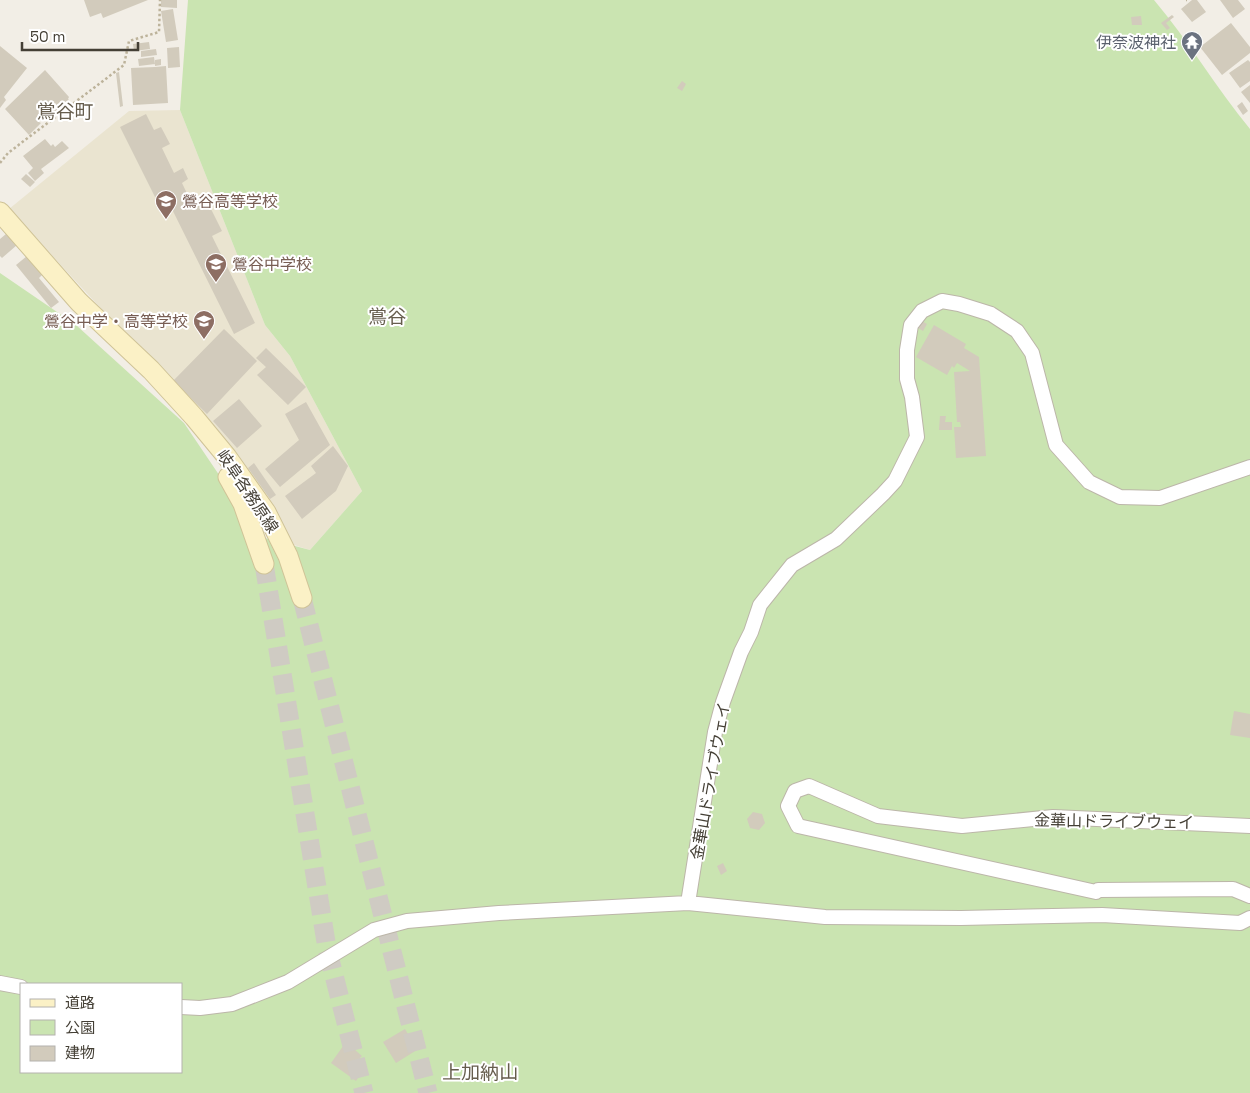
<svg xmlns="http://www.w3.org/2000/svg" width="1250" height="1093" viewBox="0 0 1250 1093" font-family="'Space Grotesk','Noto Sans JP',sans-serif">
<rect width="100%" height="100%" fill="#f2eee6"/>
<!-- education -->
<path fill="#eae4d0" d="M 180,110 L 265,325 L 290,356 L 362,491 L 310,550 L 294,545 L 230,448 L 9,209 L 129,111 Z"/>
<!-- green -->
<path fill="#cae4b1" fill-rule="evenodd" d="M 188,0 L 1154,0 C 1189,41 1216,88 1250,129 L 1250,1093 L 0,1093 L 0,273 L 76,325 L 184,423 L 261,537 L 310,550 L 362,491 L 290,356 L 265,325 L 180,110 ZM 21,984 L 181,984 L 181,1072 L 21,1072 Z"/>
<!-- building -->
<path fill="#d2cbbc" d="M 84,0 L 148,0 L 103,18 L 101,13 L 90,17 Z
M 161,0 L 177,0 L 177,8 L 161,7 Z
M 1192,0 L 1197,0 L 1206,12 L 1192,22 L 1181,9 Z
M 1220,0 L 1238,0 L 1245,9 L 1233,18 Z
M 173,9 L 178,40 L 166,42 L 161,11 Z
M 1172,15 L 1174,17 L 1166,23 L 1170,28 L 1167,30 L 1161,23 Z
M 1141,16 L 1142,25 L 1132,25 L 1131,17 Z
M 1231,23 L 1250,47 L 1250,53 L 1222,75 L 1200,47 Z
M 149,42 L 150,49 L 134,51 L 133,44 Z
M 0,46 L 27,68 L 4,97 L 6,100 L 0,108 Z
M 179,47 L 180,67 L 168,68 L 167,48 Z
M 156,49 L 157,55 L 141,57 L 141,51 Z
M 154,57 L 155,64 L 139,66 L 138,59 Z
M 161,59 L 161,65 L 155,66 L 155,60 Z
M 1248,60 L 1250,62 L 1250,81 L 1240,88 L 1229,73 Z
M 166,66 L 168,103 L 133,105 L 131,68 L 155,67 L 155,69 L 155,67 Z
M 45,70 L 69,97 L 68,99 L 69,100 L 47,118 L 45,116 L 39,122 L 41,123 L 29,135 L 5,109 Z
M 119,72 L 123,106 L 120,107 L 116,73 Z
M 682,81 L 686,84 L 682,91 L 677,88 Z
M 1250,85 L 1250,103 L 1241,92 Z
M 1242,102 L 1248,111 L 1243,115 L 1237,106 Z
M 146,114 L 154,130 L 161,127 L 170,144 L 162,148 L 174,173 L 183,168 L 188,179 L 182,183 L 192,204 L 205,197 L 222,231 L 212,236 L 255,323 L 234,334 L 164,193 L 155,197 L 120,127 Z
M 45,139 L 51,146 L 53,144 L 55,147 L 62,141 L 69,148 L 41,169 L 44,173 L 35,181 L 28,173 L 33,168 L 23,156 Z
M 26,174 L 35,182 L 30,187 L 21,179 Z
M 6,234 L 17,245 L 2,258 L 0,256 L 0,239 Z
M 27,256 L 43,274 L 39,278 L 59,302 L 51,308 L 16,265 Z
M 922,321 L 927,324 L 923,331 L 918,328 Z
M 934,325 L 966,344 L 964,348 L 979,357 L 986,456 L 956,458 L 954,427 L 961,427 L 960,422 L 957,422 L 954,372 L 970,371 L 957,363 L 954,368 L 952,366 L 947,375 L 916,357 Z
M 224,329 L 257,361 L 207,414 L 173,381 Z
M 266,348 L 306,387 L 288,405 L 257,375 L 266,367 L 256,358 Z
M 239,399 L 262,426 L 237,448 L 213,421 Z
M 306,402 L 330,445 L 280,487 L 265,469 L 299,440 L 285,414 Z
M 940,416 L 946,416 L 945,422 L 952,422 L 952,430 L 939,430 Z
M 333,446 L 348,466 L 336,491 L 302,519 L 285,496 L 316,473 L 311,466 Z
M 254,463 L 276,495 L 270,499 L 248,468 Z
M 1234,711 L 1250,714 L 1250,738 L 1230,735 Z
M 753,812 L 762,814 L 765,823 L 759,830 L 750,828 L 747,819 Z
M 723,863 L 727,871 L 721,875 L 717,866 Z
M 405,1029 L 412,1041 L 415,1040 L 420,1048 L 396,1063 L 383,1042 Z
M 346,1042 L 362,1056 L 360,1058 L 365,1061 L 360,1068 L 363,1070 L 356,1081 L 331,1063 Z"/>
<g fill="none" stroke-linecap="round" stroke-linejoin="round">
<!-- secondary-tunnel -->
<path stroke="#cfcbc3" stroke-width="19" stroke-dasharray="19 9" stroke-linecap="butt" d="M 264,564 L 327,948 L 364,1093
M 302,598 L 428,1093"/>
<!-- street casing -->
<g stroke="#bcb6a9" stroke-width="16">
<path id="street" d="M 1250,826 L 1053,817 L 962,826 L 878,816 L 809,786 L 795,791 L 788,806 L 798,826 L 1096,892 L 1098,890 L 1233,889 L 1250,896
M 688,903 L 715,732 L 723,702 L 741,652 L 751,632 L 760,605 L 792,565 L 836,539 L 883,494 L 895,481 L 917,437 L 912,397 L 907,379 L 907,350 L 911,325 L 922,311 L 942,301 L 959,304 L 991,314 L 1017,331 L 1032,353 L 1056,445 L 1089,482 L 1120,497 L 1160,498 L 1250,467
M 0,983 L 21,987
M 181,1007 L 200,1008 L 232,1004 L 288,982 L 374,930 L 407,921 L 499,913 L 688,903 L 825,917 L 961,918 L 1102,915 L 1240,923 L 1250,918"/>
</g>
<!-- secondary casing -->
<g stroke="#cfc397" stroke-width="21">
<path id="secondary" d="M 0,212 L 79,302 L 151,370 L 194,417 L 227,457 L 266,512 L 288,556 L 302,598
M 228,477 L 243,504 L 264,564"/>
</g>
<!-- path -->
<path stroke="#bdb39b" stroke-width="2.5" stroke-dasharray="2.5 2.5" stroke-linecap="butt" d="M 1186,0 L 1187,0
M 0,163 L 8,153 L 124,65 L 129,41 L 159,32 L 160,0"/>
<!-- street -->
<use href="#street" stroke="#fff" stroke-width="14"/>
<!-- secondary -->
<use href="#secondary" stroke="#fbf1c6" stroke-width="19"/>
</g>
<!-- icons -->
<defs>
<g id="temple-pin" transform="scale(1.125)"><path d="M0 17L-7.5 6A9.5 9.5 0 1 1 7.5 6Z" fill="#6b7280" stroke="#fff"/><path d="M0-6L5-2H3V0L6.5 2.5H4V6H1.5V3h-3V6H-4V2.5H-6.5L-3 0V-2H-5Z" fill="#fff"/></g>
<g id="school-pin" transform="scale(1.125)"><path d="M0 17L-7.5 6A9.5 9.5 0 1 1 7.5 6Z" fill="#8d6e63" stroke="#fff"/><path d="M0-5L7-2L0 1L-7-2ZM-4 1L0 2.5L4 1V4Q0 6-4 4Z" fill="#fff"/></g>
</defs>
<g fill-rule="evenodd">
<use href="#temple-pin" x="1192" y="42"/>
<use href="#school-pin" x="166" y="201"/>
<use href="#school-pin" x="216" y="264"/>
<use href="#school-pin" x="204" y="321"/>
</g>
<g text-anchor="middle" stroke-width="4" stroke-linejoin="round" paint-order="stroke">
<!-- worship labels -->
<g font-size="16" fill="#5b616d" stroke="#fff" text-anchor="end">
<text x="1176" y="48">伊奈波神社</text>
</g>
<!-- education labels -->
<g font-size="16" fill="#785e54" stroke="#fff" text-anchor="start">
<text x="182" y="207">鶯谷高等学校</text>
<text x="232" y="270">鶯谷中学校</text>
<text x="188" y="327" text-anchor="end">鶯谷中学・高等学校</text>
</g>
<!-- street labels -->
<g font-size="16" fill="#443f35" stroke="#fff">
<text transform="translate(248 491) rotate(56)" y="6">岐阜各務原線</text>
<text transform="translate(710 781) rotate(-80)" y="6">金華山ドライブウェイ</text>
<text transform="translate(1114 821) rotate(1)" y="6">金華山ドライブウェイ</text>
</g>
<!-- quarter labels -->
<g font-size="19" fill="#665d4d" stroke="#fff">
<text x="65" y="118">鴬谷町</text>
<text x="387" y="323">鴬谷</text>
<text x="480" y="1079">上加納山</text>
</g>
</g>
<!-- legend -->
<rect x="20" y="983" width="162" height="90" fill="#ffffff" stroke="#b4b2ae"/>
<rect x="30" y="999" width="25" height="8" fill="#fbf1c6" stroke="#b4b2ae"/>
<text x="65" y="1008" font-size="15" fill="#443f35">道路</text>
<rect x="30" y="1020" width="25" height="15" fill="#cae4b1" stroke="#b4b2ae"/>
<text x="65" y="1033" font-size="15" fill="#443f35">公園</text>
<rect x="30" y="1046" width="25" height="15" fill="#d2cbbc" stroke="#b4b2ae"/>
<text x="65" y="1058" font-size="15" fill="#443f35">建物</text>
<!-- scale -->
<path d="M22 42v8h116v-8" fill="none" stroke="#443f35" stroke-width="2.5"/>
<text x="30" y="42" font-size="15" fill="#443f35" stroke="#ffffff" stroke-width="4" paint-order="stroke">50 m</text>
</svg>
